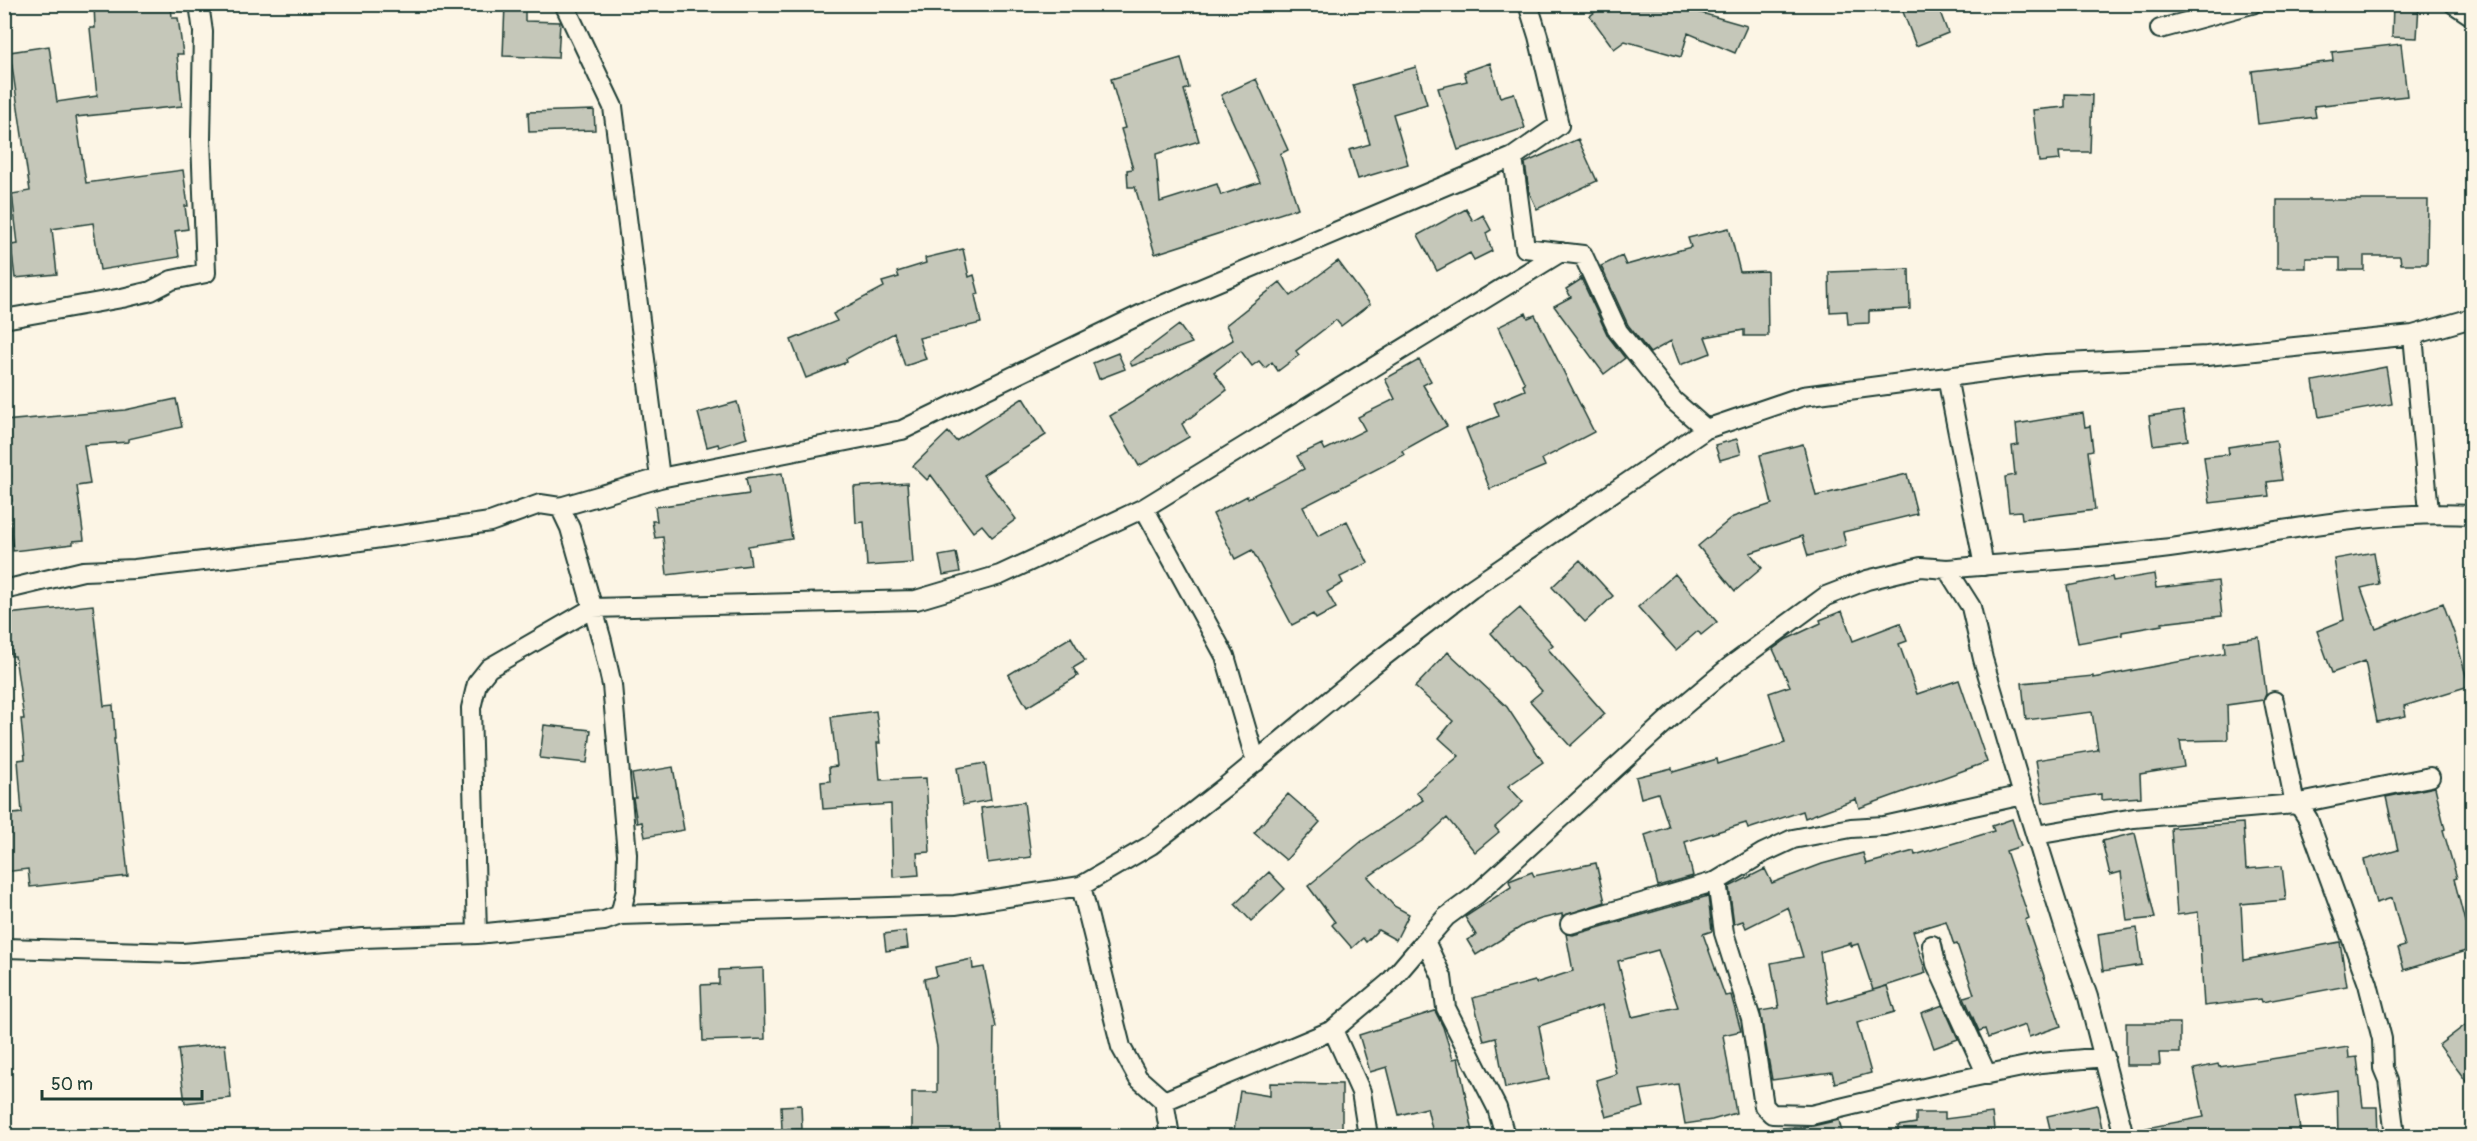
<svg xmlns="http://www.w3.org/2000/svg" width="2477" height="1141" viewBox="0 0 2477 1141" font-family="Pangolin,sans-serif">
<rect width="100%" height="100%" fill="#fcf5e5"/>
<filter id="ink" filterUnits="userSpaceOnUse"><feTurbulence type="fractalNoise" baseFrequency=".0167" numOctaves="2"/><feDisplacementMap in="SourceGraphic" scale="12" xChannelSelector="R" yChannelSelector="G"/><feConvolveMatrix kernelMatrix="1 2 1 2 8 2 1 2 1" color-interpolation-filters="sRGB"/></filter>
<g filter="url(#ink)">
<!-- building -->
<path fill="#c5c7b9" stroke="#1f3d34" stroke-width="1.5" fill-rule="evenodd" d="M 94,4 L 171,4 L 172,18 L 178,18 L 183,54 L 177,54 L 182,106 L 76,117 L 86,183 L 183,170 L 188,206 L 185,206 L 188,229 L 175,231 L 179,257 L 100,270 L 93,223 L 52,229 L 57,274 L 15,278 L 11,245 L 18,244 L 12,194 L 30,191 L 10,52 L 49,46 L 57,102 L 97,96 L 90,28 L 95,28 Z
M 505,4 L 525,4 L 525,21 L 560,22 L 558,58 L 503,56 Z
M 1605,4 L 1670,4 L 1747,26 L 1735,53 L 1688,33 L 1681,57 L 1625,41 L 1614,49 L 1590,16 Z
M 1904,4 L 1937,4 L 1948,33 L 1916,46 L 1902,9 L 1906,8 Z
M 2393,4 L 2419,4 L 2417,38 L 2392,37 Z
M 2401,44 L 2407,96 L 2314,106 L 2316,117 L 2258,124 L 2252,71 L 2333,61 L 2332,52 Z
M 1181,58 L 1189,88 L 1184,90 L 1199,141 L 1156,154 L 1160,202 L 1217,184 L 1221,195 L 1260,182 L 1221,95 L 1256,79 L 1288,150 L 1280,154 L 1298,208 L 1155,254 L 1135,187 L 1128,187 L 1127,170 L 1133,169 L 1121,129 L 1125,128 L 1111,79 Z
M 1490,63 L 1500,97 L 1514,93 L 1525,128 L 1458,150 L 1438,88 L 1467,81 L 1464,72 Z
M 1416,67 L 1427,104 L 1393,114 L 1408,164 L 1358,179 L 1349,150 L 1370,144 L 1353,85 Z
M 2065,94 L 2092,95 L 2090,152 L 2059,152 L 2060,160 L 2039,162 L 2033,110 L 2065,107 Z
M 594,110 L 595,130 L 529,132 L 528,112 Z
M 1578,139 L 1597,181 L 1537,209 L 1529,192 L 1525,163 Z
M 2277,200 L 2428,200 L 2427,264 L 2401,264 L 2400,256 L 2364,256 L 2364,270 L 2340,270 L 2340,258 L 2306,258 L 2306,268 L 2277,268 Z
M 1466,209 L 1473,221 L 1483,215 L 1491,230 L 1486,233 L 1492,251 L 1474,260 L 1470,253 L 1437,271 L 1418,235 Z
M 1729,228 L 1740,272 L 1767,271 L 1768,336 L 1744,336 L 1744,330 L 1705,337 L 1711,353 L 1680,365 L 1671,341 L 1650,353 L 1628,325 L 1601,266 L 1622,256 L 1626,265 L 1691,247 L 1688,238 Z
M 963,249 L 969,277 L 974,275 L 979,294 L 975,295 L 981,323 L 919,338 L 926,359 L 905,366 L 894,333 L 846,359 L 847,362 L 806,378 L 791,340 L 837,321 L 833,314 L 884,287 L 882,282 L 899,277 L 897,272 L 926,263 L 925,258 Z
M 1338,261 L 1370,304 L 1341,326 L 1336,320 L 1296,351 L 1299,355 L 1278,371 L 1272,362 L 1265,368 L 1259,361 L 1252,366 L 1241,351 L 1214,372 L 1227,390 L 1182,424 L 1189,437 L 1139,466 L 1110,416 L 1233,340 L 1226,325 L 1280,282 L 1291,296 Z
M 1909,269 L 1910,309 L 1869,311 L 1869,323 L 1848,324 L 1847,311 L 1830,312 L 1829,272 Z
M 1580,276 L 1608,336 L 1625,358 L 1604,374 L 1554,306 L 1571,297 L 1566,289 L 1580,280 Z
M 1526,313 L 1528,318 L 1535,315 L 1594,432 L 1542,459 L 1545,466 L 1490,489 L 1466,429 L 1499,416 L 1494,403 L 1525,390 L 1523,385 L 1525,384 L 1498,327 Z
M 1179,325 L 1192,343 L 1132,366 L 1130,362 Z
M 1118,353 L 1125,369 L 1099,379 L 1093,363 Z
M 1419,360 L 1431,381 L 1423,385 L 1447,426 L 1402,451 L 1404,455 L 1303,507 L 1318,536 L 1347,521 L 1368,563 L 1340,577 L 1343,583 L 1327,592 L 1336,608 L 1316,619 L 1313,614 L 1292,625 L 1252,550 L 1235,559 L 1213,514 L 1247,496 L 1248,498 L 1304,469 L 1297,456 L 1322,444 L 1325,450 L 1365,430 L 1358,417 L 1395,399 L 1385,379 Z
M 2386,367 L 2392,404 L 2319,417 L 2313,381 Z
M 1023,398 L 1046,435 L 983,475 L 1016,519 L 992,537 L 982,525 L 973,532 L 931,475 L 927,480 L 913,466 L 948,432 L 956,441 Z
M 176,399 L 182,427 L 128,439 L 128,442 L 84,445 L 90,484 L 77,486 L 84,540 L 73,541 L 73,544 L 13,551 L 8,501 L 12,501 L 8,478 L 11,477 L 4,421 L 125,410 Z
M 737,402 L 747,438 L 719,447 L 718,444 L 707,447 L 698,413 Z
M 2183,411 L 2188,440 L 2153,445 L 2149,416 Z
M 2083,413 L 2085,427 L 2090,426 L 2093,450 L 2088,451 L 2095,510 L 2022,519 L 2021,511 L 2009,512 L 2005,477 L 2015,475 L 2012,446 L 2018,445 L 2016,424 Z
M 1737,439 L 1741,454 L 1720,460 L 1715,445 Z
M 2276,440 L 2282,480 L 2267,482 L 2269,496 L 2210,503 L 2204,457 L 2229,454 L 2228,447 Z
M 1803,444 L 1816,496 L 1907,474 L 1917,514 L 1843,532 L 1846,546 L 1808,556 L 1802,536 L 1750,553 L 1762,568 L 1735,591 L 1698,546 L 1733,517 L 1772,504 L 1760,455 Z
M 782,473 L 792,539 L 748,546 L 751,565 L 667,575 L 663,537 L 655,538 L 652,521 L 657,521 L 655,507 L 749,494 L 746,478 Z
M 907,483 L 913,563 L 867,566 L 864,522 L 856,523 L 854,487 Z
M 2374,552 L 2379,584 L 2361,588 L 2376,629 L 2443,603 L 2455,636 L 2469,686 L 2404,706 L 2406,716 L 2377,722 L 2365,661 L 2332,673 L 2317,631 L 2344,620 L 2334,559 Z
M 956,553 L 960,572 L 943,575 L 939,556 Z
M 1580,560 L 1613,596 L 1585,622 L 1552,587 Z
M 1675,574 L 1717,622 L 1701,635 L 1698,631 L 1676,650 L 1638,607 Z
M 2154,574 L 2156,588 L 2218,581 L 2222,616 L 2162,623 L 2162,625 L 2122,632 L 2122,635 L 2078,643 L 2067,586 L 2112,577 L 2113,581 Z
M 93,605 L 104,706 L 113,705 L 115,739 L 114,739 L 128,876 L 30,887 L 28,869 L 4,872 L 4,815 L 22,813 L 18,760 L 25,759 L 21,719 L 24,719 L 15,656 L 11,656 L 7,614 Z
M 1520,608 L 1553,645 L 1548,649 L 1605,714 L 1570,746 L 1530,701 L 1542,691 L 1491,633 Z
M 1842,611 L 1853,641 L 1900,623 L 1907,641 L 1899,644 L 1917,694 L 1959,680 L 1987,762 L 1859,808 L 1856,799 L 1805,818 L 1803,811 L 1748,829 L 1746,823 L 1694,839 L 1685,842 L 1693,876 L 1658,886 L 1645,835 L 1669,827 L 1658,793 L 1641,798 L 1636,777 L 1672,768 L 1673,772 L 1717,759 L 1718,764 L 1785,743 L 1769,693 L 1790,686 L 1773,649 L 1787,639 L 1821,623 L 1820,620 Z
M 1071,637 L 1085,661 L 1073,668 L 1078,676 L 1027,707 L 1008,675 Z
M 2259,637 L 2266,693 L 2263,700 L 2227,705 L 2228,740 L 2180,741 L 2184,767 L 2140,774 L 2141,797 L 2101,800 L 2101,794 L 2043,803 L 2036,760 L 2098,750 L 2092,712 L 2026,720 L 2022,683 L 2093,676 L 2093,678 L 2225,653 L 2224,642 Z
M 1448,652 L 1507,707 L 1543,762 L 1508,786 L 1523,802 L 1495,827 L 1499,832 L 1475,852 L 1447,818 L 1422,841 L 1368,877 L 1394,906 L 1409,914 L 1396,940 L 1378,930 L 1366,942 L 1363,938 L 1352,948 L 1332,925 L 1335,922 L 1308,886 L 1362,841 L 1423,800 L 1416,792 L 1459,756 L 1439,738 L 1453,721 L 1415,687 Z
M 876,711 L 880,743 L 877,743 L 880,780 L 926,778 L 930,852 L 917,853 L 919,875 L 893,877 L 891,804 L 823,809 L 821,782 L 830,781 L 829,767 L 837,766 L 831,717 Z
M 544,725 L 591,730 L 587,763 L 540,758 Z
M 985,763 L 991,800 L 963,805 L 957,768 Z
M 673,767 L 684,830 L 645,837 L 642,822 L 637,823 L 633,798 L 636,798 L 632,774 Z
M 2435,787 L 2445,829 L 2443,830 L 2457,878 L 2454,879 L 2472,949 L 2404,970 L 2398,948 L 2405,946 L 2392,898 L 2376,903 L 2364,860 L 2398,850 L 2386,797 Z
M 1288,794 L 1320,822 L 1286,860 L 1254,833 Z
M 1024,802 L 1031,857 L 988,863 L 981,808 Z
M 2012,819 L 2021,846 L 2006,851 L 2029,918 L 2025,920 L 2061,1026 L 2029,1037 L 2025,1025 L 1988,1038 L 1985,1029 L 1979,1031 L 1964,997 L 1974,994 L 1957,944 L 1954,945 L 1946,921 L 1913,931 L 1926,973 L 1873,990 L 1858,944 L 1851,946 L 1851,943 L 1820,952 L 1828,1003 L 1887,986 L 1895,1012 L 1857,1023 L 1871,1073 L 1835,1083 L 1832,1072 L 1772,1080 L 1760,1011 L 1779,1008 L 1771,963 L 1803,957 L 1788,907 L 1746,928 L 1743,921 L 1734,924 L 1729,887 L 1765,869 L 1772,883 L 1822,864 L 1863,853 L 1866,864 L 1914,851 L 1915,855 L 1994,831 L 1992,826 Z
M 2243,823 L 2246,869 L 2282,866 L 2286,900 L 2241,904 L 2244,960 L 2340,942 L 2347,986 L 2262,1002 L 2261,999 L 2204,1006 L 2198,912 L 2177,915 L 2171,828 Z
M 2135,833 L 2155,918 L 2127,921 L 2121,872 L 2110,875 L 2102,841 Z
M 1596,863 L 1605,902 L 1562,916 L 1562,914 L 1541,919 L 1524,925 L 1476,955 L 1467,940 L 1476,935 L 1465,917 L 1511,887 L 1509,881 L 1532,872 L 1534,876 Z
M 1269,872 L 1285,889 L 1251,921 L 1235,904 Z
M 1708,896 L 1712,931 L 1703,934 L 1725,996 L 1731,995 L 1741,1031 L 1723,1035 L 1736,1113 L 1712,1120 L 1685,1124 L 1678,1084 L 1640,1090 L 1644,1107 L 1606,1117 L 1596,1080 L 1616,1074 L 1602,1005 L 1539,1026 L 1549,1079 L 1505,1088 L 1496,1038 L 1484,1041 L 1473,998 L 1535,981 L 1536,983 L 1573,971 L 1566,934 L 1573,935 ZM 1658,950 L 1678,1007 L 1632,1017 L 1618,961 Z
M 2137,928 L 2142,965 L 2103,971 L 2098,934 Z
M 906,931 L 908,948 L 886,951 L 884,934 Z
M 972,959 L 973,969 L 984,967 L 996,1027 L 994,1028 L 993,1090 L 995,1090 L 997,1132 L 912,1134 L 912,1092 L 937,1092 L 937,1047 L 924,979 L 937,976 L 935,967 Z
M 763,968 L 765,1039 L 703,1041 L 701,985 L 719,984 L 719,970 Z
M 1943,1005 L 1958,1039 L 1934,1048 L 1921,1013 Z
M 1435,1011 L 1443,1027 L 1453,1059 L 1458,1058 L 1474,1137 L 1434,1137 L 1427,1108 L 1399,1115 L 1387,1067 L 1370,1072 L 1359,1035 Z
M 2472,1020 L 2472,1089 L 2439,1045 Z
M 2126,1023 L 2180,1023 L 2180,1053 L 2159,1053 L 2160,1065 L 2126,1065 Z
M 225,1044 L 231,1098 L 185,1103 L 178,1049 Z
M 2348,1047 L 2349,1058 L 2357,1057 L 2363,1107 L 2377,1107 L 2378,1137 L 2338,1137 L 2337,1090 L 2295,1096 L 2301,1137 L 2147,1137 L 2146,1128 L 2204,1117 L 2194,1069 L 2218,1064 L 2219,1067 Z
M 1270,1083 L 1342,1084 L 1342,1137 L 1233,1137 L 1240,1091 L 1270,1096 Z
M 801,1105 L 802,1129 L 782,1130 L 781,1106 Z
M 2097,1105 L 2104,1137 L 2052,1137 L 2047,1116 Z
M 1916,1113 L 1945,1113 L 1945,1119 L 1992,1113 L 1995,1137 L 1898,1137 L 1898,1126 L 1916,1123 Z
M 1839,1120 L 1843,1137 L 1781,1137 L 1780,1128 L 1813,1126 Z"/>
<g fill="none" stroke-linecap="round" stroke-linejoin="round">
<!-- minor casing -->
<g stroke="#1f3d34" stroke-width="22">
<path id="minor" d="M 564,4 L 613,107 L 660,478
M 1528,4 L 1538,36 L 1559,125 L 1513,157 L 1525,248 L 1583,255 L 1618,331 L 1674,401 L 1706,429
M 2454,4 L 2472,16
M 2160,29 L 2252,4
M 4,319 L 122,298 L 151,291 L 172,280 L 206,273 L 201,139 L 203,32 L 199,4
M 2413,335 L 2429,512
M 1947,377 L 1984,566
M 560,507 L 660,478 L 902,430 L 1148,311 L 1513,157
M 1144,508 L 1225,656 L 1256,762
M 1947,569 L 1971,607 L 1983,659 L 2023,795 L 2068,939 L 2088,997 L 2124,1136
M 4,590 L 83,571 L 135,569 L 305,549 L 490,522 L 540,504 L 560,507 L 570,528 L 602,641 L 612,685 L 627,854 L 626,891 L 620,915 L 604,921 L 477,934 L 363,938 L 183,953 L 4,948
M 2274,701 L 2295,804 L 2430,777
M 2036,835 L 2134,818 L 2295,804 L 2301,808 L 2308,819 L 2368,984 L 2382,1039 L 2383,1068 L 2388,1080 L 2395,1136
M 1717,881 L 1724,933 L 1751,1019 L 1764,1106 L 1772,1114 L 1811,1115 L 1954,1081 L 2041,1063 L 2105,1057
M 1081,886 L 1121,1047 L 1138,1078 L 1164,1101 L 1333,1030 L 1389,983 L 1425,941
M 620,915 L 955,905 L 1081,886 L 1151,845 L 1225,787 L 1369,668 L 1471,589 L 1706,429 L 1803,396 L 2046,364 L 2207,356 L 2413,335 L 2472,318
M 1570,924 L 1717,881 L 1763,853 L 1793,839 L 1851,828 L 1884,826 L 2023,795
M 477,934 L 471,708 L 477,683 L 489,668 L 593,608 L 916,600 L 1000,575 L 1144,508 L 1561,252
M 1932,945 L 1936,964 L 1987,1075
M 1333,1030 L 1361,1092 L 1368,1136
M 1164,1101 L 1170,1136
M 1505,1136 L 1497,1108 L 1446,1008 L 1442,977 L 1425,941 L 1446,917 L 1476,895 L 1682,707 L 1732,665 L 1826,596 L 1867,580 L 1921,567 L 1947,569 C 2018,562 2090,559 2161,549 C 2264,536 2368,509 2472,515"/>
</g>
<!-- minor -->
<use href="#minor" stroke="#fcf5e5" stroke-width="18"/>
</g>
</g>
<!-- margin -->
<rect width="2477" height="1141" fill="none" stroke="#fcf5e5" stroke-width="24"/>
<rect x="12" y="12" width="2453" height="1117" fill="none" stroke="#1f3d34" stroke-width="2" filter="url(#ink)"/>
<!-- scale -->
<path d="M42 1090v9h160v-9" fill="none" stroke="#1f3d34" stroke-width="3"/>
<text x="51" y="1090" font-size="18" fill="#1f3d34" stroke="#fcf5e5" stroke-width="4.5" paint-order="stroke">50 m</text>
</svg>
